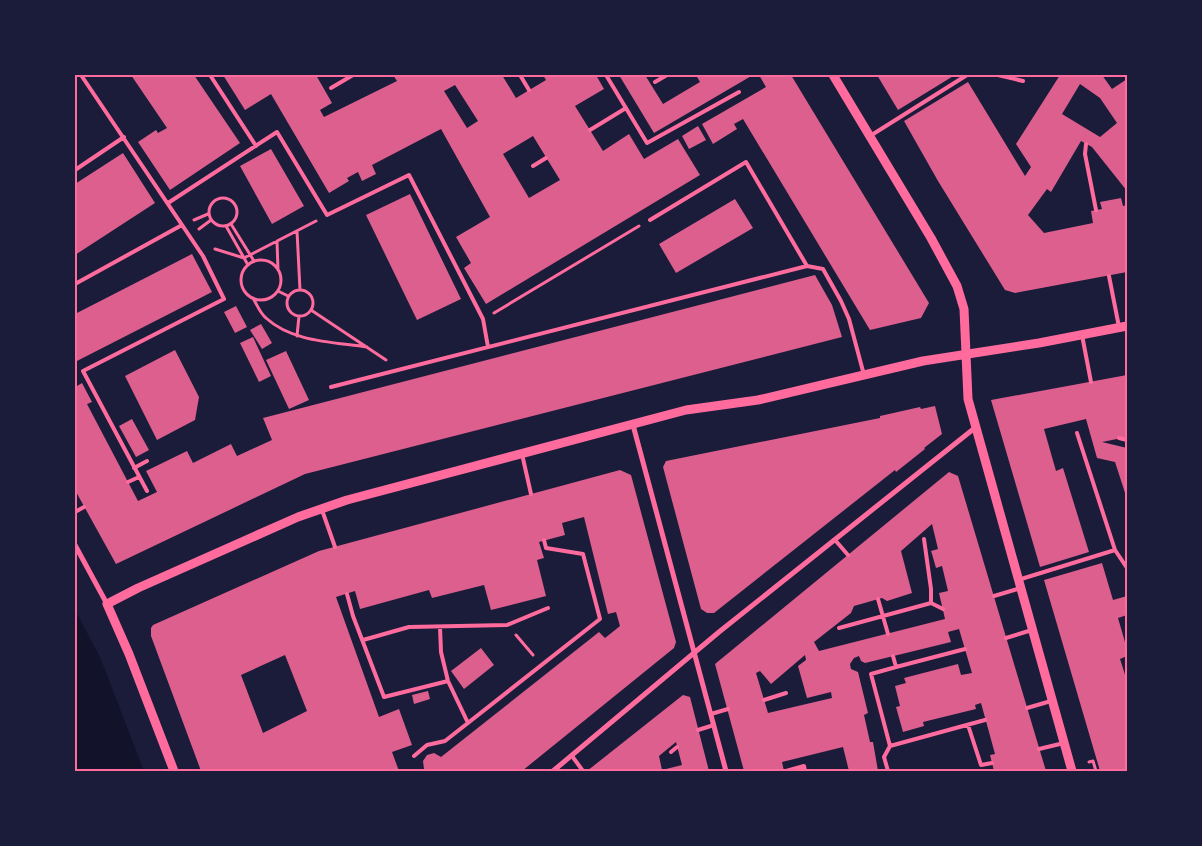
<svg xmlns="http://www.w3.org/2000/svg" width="1202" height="846" viewBox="0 0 1202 846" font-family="'Noto Sans',sans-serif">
<rect width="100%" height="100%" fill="#1b1b3a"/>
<!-- water -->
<path fill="#12122b" d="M 75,610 L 100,657 L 144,771 L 75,771 Z"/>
<!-- building -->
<path fill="#dd5f8e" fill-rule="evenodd" d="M 131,75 L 194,75 L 240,143 L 170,190 L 138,142 L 156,130 L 158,133 L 167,128 Z
M 223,75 L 316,75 L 332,103 L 320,110 L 324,117 L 397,81 L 393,75 L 502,75 L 516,98 L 546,80 L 543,75 L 596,75 L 604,89 L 575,106 L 603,151 L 629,134 L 644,159 L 678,139 L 700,175 L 486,304 L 464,268 L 471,263 L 456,237 L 490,217 L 441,129 L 372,165 L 376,174 L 362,181 L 358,172 L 347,178 L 349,181 L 329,193 L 271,94 L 245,110 ZM 455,85 L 478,121 L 467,128 L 444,91 ZM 533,136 L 560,180 L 529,198 L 503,154 Z
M 619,75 L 645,75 L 663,104 L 700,82 L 696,75 L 753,75 L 654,133 Z
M 759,75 L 791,75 L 929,303 L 921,318 L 870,330 L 743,119 L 734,124 L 737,129 L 713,144 L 702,124 L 766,87 Z
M 877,75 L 955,75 L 898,110 Z
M 1060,75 L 1102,75 L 1112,89 L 1127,79 L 1127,191 L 1092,147 L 1081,141 L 1051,192 L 1047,189 L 1028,215 L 1044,233 L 1093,223 L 1091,211 L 1102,209 L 1100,202 L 1121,198 L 1123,206 L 1127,205 L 1127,272 L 1015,293 L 1005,290 L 938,181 L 904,121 L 968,82 L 1025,176 L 1031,167 L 1016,144 ZM 1080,84 L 1100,98 L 1117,123 L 1100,137 L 1062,114 Z
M 698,126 L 706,140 L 689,149 L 682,136 Z
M 271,149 L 304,206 L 272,224 L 240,166 Z
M 123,153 L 155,203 L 75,255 L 75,184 Z
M 410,194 L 461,299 L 417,320 L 366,215 Z
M 735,199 L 753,228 L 676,273 L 659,244 Z
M 192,254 L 212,292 L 75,362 L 75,314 Z
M 815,275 L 832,305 L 842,337 L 305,474 L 116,564 L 75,490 L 75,381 L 77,386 L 82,383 L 92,402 L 87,404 L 138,501 L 157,492 L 146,471 L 187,451 L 193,463 L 231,444 L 237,456 L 272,440 L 263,418 Z
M 236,306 L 247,327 L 235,333 L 224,312 Z
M 261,324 L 272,343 L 262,349 L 250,330 Z
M 253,337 L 271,376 L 259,382 L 240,343 Z
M 175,350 L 199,397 L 195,420 L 157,440 L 125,376 Z
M 286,351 L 309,400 L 289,409 L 266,360 Z
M 1127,375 L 1127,437 L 1102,442 L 1127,448 L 1127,499 L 1115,462 L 1097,458 L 1086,419 L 1044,429 L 1056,471 L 1063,468 L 1089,552 L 1040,567 L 991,400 Z
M 935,406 L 942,434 L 924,448 L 925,449 L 896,472 L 895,470 L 714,613 L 707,613 L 701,609 L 663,467 L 666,461 L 880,418 L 880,416 L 920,407 L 921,409 Z
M 132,419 L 149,450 L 136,457 L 119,426 Z
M 620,470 L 631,475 L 676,642 L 674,648 L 522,771 L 422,771 L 424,769 L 423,761 L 427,755 L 434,753 L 441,757 L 599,632 L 605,638 L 620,626 L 616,612 L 608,614 L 584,517 L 562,523 L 565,535 L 539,542 L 544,558 L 537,560 L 546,596 L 491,610 L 484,585 L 432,598 L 429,590 L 360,609 L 355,591 L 336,597 L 379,717 L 399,709 L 412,745 L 392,752 L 399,771 L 201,771 L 151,636 L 151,628 L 153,625 L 319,551 ZM 285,655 L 307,711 L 263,733 L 241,675 Z
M 949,472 L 958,476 L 1046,771 L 994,771 L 990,755 L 995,754 L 981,703 L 975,705 L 976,709 L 923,722 L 924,726 L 903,732 L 896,707 L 900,706 L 895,686 L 906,683 L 904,678 L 958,664 L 961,675 L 972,673 L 959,629 L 948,632 L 951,642 L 865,663 L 861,661 L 859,656 L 854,658 L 850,664 L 851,669 L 858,672 L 868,713 L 864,715 L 870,742 L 873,742 L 878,771 L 849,771 L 843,747 L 782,762 L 784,771 L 744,771 L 715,664 ZM 932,524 L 938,549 L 931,551 L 932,554 L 936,568 L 942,566 L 948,591 L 939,593 L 945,619 L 819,651 L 814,642 L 851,613 L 854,606 L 882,598 L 887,601 L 912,593 L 901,551 ZM 805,655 L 806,660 L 798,666 L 807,698 L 831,692 L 832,698 L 768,713 L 756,673 L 760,671 L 771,684 Z
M 1102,563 L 1113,600 L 1127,596 L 1127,615 L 1118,618 L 1127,649 L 1127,656 L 1120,659 L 1127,681 L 1127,771 L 1100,771 L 1044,580 Z
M 481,648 L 494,665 L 464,689 L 451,671 Z
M 428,691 L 430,699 L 414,704 L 412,695 Z
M 683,695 L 690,697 L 709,771 L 587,771 ZM 676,742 L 682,765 L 662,770 L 659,756 Z"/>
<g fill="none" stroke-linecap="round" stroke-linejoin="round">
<!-- path -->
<path stroke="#ff6b9d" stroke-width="3" d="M209 212a14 14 0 1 1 28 0a14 14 0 1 1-28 0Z
M 194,220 L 208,214
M 231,224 L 254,261
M 226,226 L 248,265
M 199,229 L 211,220
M 297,231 L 300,290
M 277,241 L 278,270
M 215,249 L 244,258 L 316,221
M241 280a20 20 0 1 1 40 0a20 20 0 1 1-40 0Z
M287 303a13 13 0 1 1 26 0a13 13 0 1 1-26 0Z
M 278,291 L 288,296
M 253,298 C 257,305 260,313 266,318 C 292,342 333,342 367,347
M 311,310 L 386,360
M 494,313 L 639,226
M 297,336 L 299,316
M 516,635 L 533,655
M 1089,762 L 1093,761 L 1096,771"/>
<!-- service -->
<path stroke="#ff6b9d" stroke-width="4" d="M 81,75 L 203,256 L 224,299 L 83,371 L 147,491
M 210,75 L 256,146
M 520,75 L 529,90
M 606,75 L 647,143 L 739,92
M 998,75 L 1023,81
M 655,82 L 667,75
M 331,88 L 353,75
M 590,130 L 626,108
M 870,136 L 967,75
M 1086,144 L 1085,154 L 1096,210
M 533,166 L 546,158
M 75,170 L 124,137
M 168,203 L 277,132 L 327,215 L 409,175 L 483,319 L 488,347
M 650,220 L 746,162 L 807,266 L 823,269 L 841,301 L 849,319 L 864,375
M 1109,276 L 1119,327
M 75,284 L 182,225
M 1082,335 L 1091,382
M 331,387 L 807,266
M 1077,433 L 1115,550 L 1127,568
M 1119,438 L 1127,440
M 522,454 L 531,494
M 134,468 L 147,461
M 128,482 L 139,477
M 322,510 L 335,547
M 75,512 L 84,507
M 924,539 L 931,589 L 931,603
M 835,540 L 848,555
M 1018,580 L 1115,550
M 347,594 L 353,616 L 384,697 L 448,681
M 994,596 L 1021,588
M 878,599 L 888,634
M 440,627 L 441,652 L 448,681 L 468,723
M 839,628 L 931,603 L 943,609
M 1006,638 L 1032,630
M 363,640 L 409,627 L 507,625 L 548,608
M 893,656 L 896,667 L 965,649
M 764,700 L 786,693
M 1027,708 L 1051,701
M 711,714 L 728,709
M 968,725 L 981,765 L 992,763
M 698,730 L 714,725
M 890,746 L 985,720
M 1039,749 L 1064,743
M 671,752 L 677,747
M 414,756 L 427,745 L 445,741 L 600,619 L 583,554 L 546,548 L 544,540
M 572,756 L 583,771
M 786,771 L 804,766 L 805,771
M 888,771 L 884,757 L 890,746 L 871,674 L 896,667"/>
<!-- minor -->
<path stroke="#ff6b9d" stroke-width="5" d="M 633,425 L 726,771
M 75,545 L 107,604
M 553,771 L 719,632 L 976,427"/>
<!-- tertiary -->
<path stroke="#ff6b9d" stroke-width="9" d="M 833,75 L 931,238 L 957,286 L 964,309 L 968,399 L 1072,771
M 174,771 L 129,654 L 107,604 L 138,588 L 298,517 L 347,500 L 686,410 L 758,400 L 923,361 L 1039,343 L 1127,326"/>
</g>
<!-- border -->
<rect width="1202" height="846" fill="none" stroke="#1b1b3a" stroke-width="152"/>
<rect x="76" y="76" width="1050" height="694" fill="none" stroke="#ff6b9d" stroke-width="2"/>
</svg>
